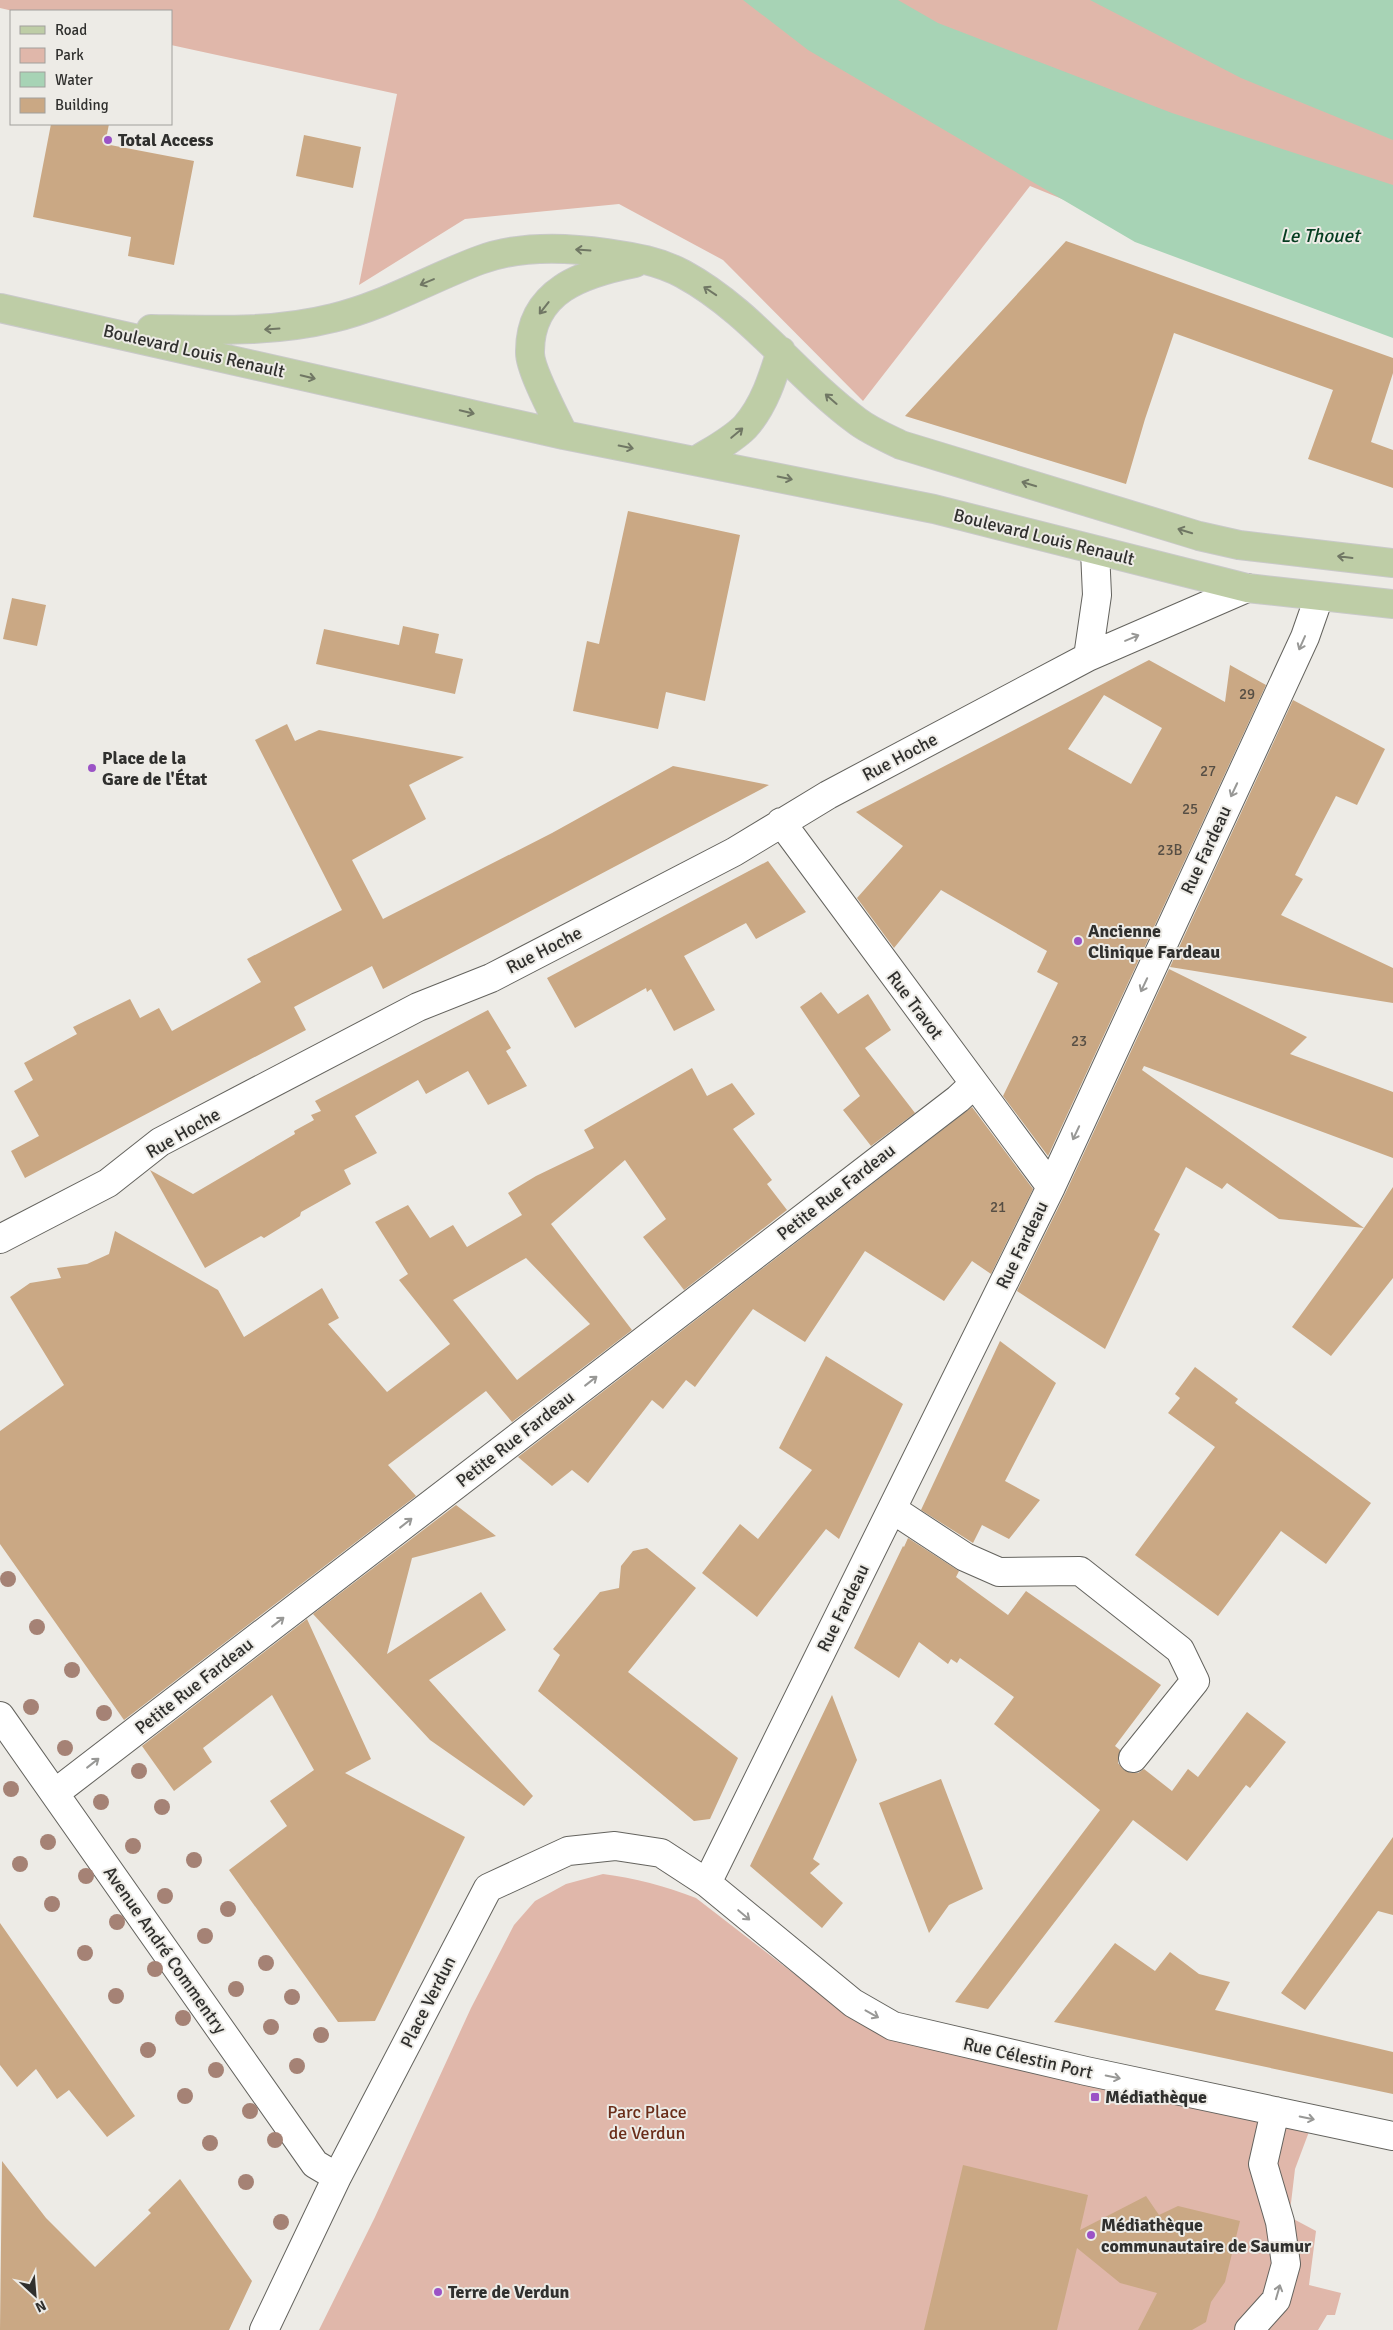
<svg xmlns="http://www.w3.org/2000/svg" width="1393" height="2330" viewBox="0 0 1393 2330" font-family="Signika,sans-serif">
<rect width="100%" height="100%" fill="#edebe6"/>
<!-- green -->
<path fill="#e0b7aa" d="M 0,0 L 1393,0 L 1393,333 L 1030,186 L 863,401 L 723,260 L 619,204 L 465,219 L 359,285 L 397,94 L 171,45 L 171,11 L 13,11 L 0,8 Z
M 603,1874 C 635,1878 665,1886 696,1898 L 845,2013 L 905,2043 L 1310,2129 L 1295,2169 L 1291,2203 L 1286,2215 L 1316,2231 L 1309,2285 L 1341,2293 L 1335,2315 L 1327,2315 L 1318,2330 L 319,2330 L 375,2217 L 471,2008 L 514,1925 L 535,1901 L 566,1884 Z"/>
<!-- water -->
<path fill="#a7d3b5" d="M 743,0 L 898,0 L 938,23 L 1172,113 L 1393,185 L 1393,338 L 1135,242 L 808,50 Z
M 1090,0 L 1393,0 L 1393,140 L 1241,78 Z"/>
<!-- building -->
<path fill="#caa884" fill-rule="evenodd" d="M 51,124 L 109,124 L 105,144 L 194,161 L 174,265 L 128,256 L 131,237 L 33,217 Z
M 304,135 L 361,147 L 353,188 L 296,176 Z
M 1066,241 L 1393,358 L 1393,373 L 1371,442 L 1393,450 L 1393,488 L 1308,459 L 1333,390 L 1174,333 L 1145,419 L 1126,484 L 905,416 Z
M 628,511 L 740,535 L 705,701 L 666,692 L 658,729 L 573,711 L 587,641 L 599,644 Z
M 12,598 L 46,605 L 37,646 L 3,639 Z
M 403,626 L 439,634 L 435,653 L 463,659 L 455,694 L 316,664 L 324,629 L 399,645 Z
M 1149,660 L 1225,702 L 1230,665 L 1266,685 L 1048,1156 L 1003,1096 L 1058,983 L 1037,972 L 1047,951 L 941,890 L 894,948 L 857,898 L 903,846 L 856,812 ZM 1104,695 L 1162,728 L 1131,784 L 1068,749 Z
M 1293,700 L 1385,749 L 1357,805 L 1336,796 L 1295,875 L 1303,879 L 1281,915 L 1393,968 L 1393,1003 L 1170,967 Z
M 287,724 L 295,741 L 319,730 L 464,757 L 409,785 L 426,819 L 352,860 L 383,919 L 552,833 L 673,766 L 769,785 L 383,989 L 372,966 L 294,1007 L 306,1030 L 25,1178 L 11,1151 L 39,1136 L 14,1091 L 33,1080 L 24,1063 L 77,1034 L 73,1027 L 130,999 L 140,1018 L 159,1008 L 172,1031 L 261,982 L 247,959 L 342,910 L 255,740 Z
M 768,861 L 806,912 L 756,939 L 746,923 L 684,956 L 715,1010 L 674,1031 L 651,989 L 647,992 L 646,988 L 575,1028 L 547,978 Z
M 1169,969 L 1307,1037 L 1290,1054 L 1393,1092 L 1393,1158 L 1144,1066 L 1142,1070 L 1364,1228 L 1393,1187 L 1393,1278 L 1331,1356 L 1292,1327 L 1364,1228 L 1279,1219 L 1227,1183 L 1222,1189 L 1186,1167 L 1154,1230 L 1160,1234 L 1105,1349 L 1017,1291 L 1065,1194 Z
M 821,992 L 838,1014 L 868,994 L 891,1030 L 865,1048 L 915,1113 L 871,1146 L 843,1110 L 860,1096 L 800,1007 Z
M 488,1010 L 511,1048 L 506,1051 L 527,1086 L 488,1105 L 468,1071 L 426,1094 L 418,1080 L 355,1116 L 377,1153 L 344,1170 L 351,1184 L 301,1212 L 300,1216 L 264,1238 L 261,1236 L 205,1268 L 150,1170 L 193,1194 L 295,1134 L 294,1131 L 314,1120 L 311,1115 L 321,1111 L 315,1101 Z
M 692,1068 L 707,1096 L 732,1083 L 755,1114 L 733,1129 L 772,1180 L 767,1184 L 787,1210 L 684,1290 L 643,1237 L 666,1219 L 625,1160 L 551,1224 L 632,1330 L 512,1422 L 486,1391 L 388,1465 L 416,1496 L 124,1720 L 0,1544 L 0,1431 L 64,1385 L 10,1297 L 30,1283 L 61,1278 L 57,1268 L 87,1264 L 109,1254 L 115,1231 L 218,1290 L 244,1337 L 322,1288 L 339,1318 L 328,1324 L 387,1392 L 450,1344 L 399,1280 L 408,1274 L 375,1222 L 408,1205 L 430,1238 L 453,1225 L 467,1247 L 522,1215 L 508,1193 L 536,1176 L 594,1148 L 584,1130 ZM 526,1258 L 590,1324 L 517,1380 L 453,1300 Z
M 972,1107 L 1033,1189 L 991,1274 L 972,1261 L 944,1301 L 865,1251 L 805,1342 L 753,1309 L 695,1387 L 686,1380 L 663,1409 L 652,1400 L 588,1483 L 572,1470 L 552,1486 L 518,1457 Z
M 1000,1341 L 1056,1383 L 1005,1481 L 1040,1500 L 1009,1539 L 982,1525 L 973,1543 L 921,1510 Z
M 826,1356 L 903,1404 L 839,1539 L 826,1529 L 757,1617 L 702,1573 L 740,1524 L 758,1539 L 812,1470 L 779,1448 Z
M 1195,1367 L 1238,1399 L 1235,1403 L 1371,1503 L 1326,1564 L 1281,1531 L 1218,1616 L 1135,1555 L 1215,1447 L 1168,1413 L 1180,1398 L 1175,1394 Z
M 456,1505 L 496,1536 L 412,1558 L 387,1654 L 481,1592 L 506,1630 L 429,1680 L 533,1796 L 524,1806 L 430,1740 L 313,1614 Z
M 908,1538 L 959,1571 L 956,1577 L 1008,1615 L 1026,1591 L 1161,1685 L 1115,1746 L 1120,1750 L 1118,1763 L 1124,1770 L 1131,1773 L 1138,1773 L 1144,1769 L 1172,1791 L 1188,1769 L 1198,1777 L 1247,1712 L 1286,1742 L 1250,1788 L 1246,1785 L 1187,1861 L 1133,1820 L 988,2009 L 955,2002 L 1100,1810 L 994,1724 L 1014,1697 L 960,1658 L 957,1663 L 951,1659 L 948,1664 L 919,1642 L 899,1678 L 854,1648 L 903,1546 L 904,1547 Z
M 647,1548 L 696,1588 L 628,1672 L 738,1758 L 710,1819 L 694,1821 L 538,1691 L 560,1655 L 553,1649 L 600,1592 L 619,1588 L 621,1566 L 633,1551 Z
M 307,1619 L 371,1759 L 345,1773 L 465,1837 L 375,2021 L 338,2022 L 229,1870 L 287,1826 L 270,1801 L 314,1770 L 272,1695 L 203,1748 L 212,1762 L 174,1791 L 142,1746 Z
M 832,1695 L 857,1760 L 813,1859 L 820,1864 L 810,1873 L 843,1903 L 822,1928 L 750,1866 Z
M 941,1779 L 983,1889 L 949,1905 L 929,1933 L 879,1803 Z
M 1393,1837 L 1393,1915 L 1378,1911 L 1305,2010 L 1281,1993 Z
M 0,1923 L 135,2116 L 107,2137 L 69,2090 L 57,2099 L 36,2069 L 17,2087 L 0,2065 Z
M 1115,1943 L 1155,1971 L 1170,1952 L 1199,1974 L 1230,1982 L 1215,2010 L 1393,2052 L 1393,2094 L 1054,2022 Z
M 2,2161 L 46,2218 L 95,2267 L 151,2213 L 148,2210 L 180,2179 L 252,2281 L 229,2330 L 0,2330 Z
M 963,2165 L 1088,2195 L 1080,2230 L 1146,2196 L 1159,2215 L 1178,2206 L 1240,2221 L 1225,2282 L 1211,2302 L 1206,2322 L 1192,2330 L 1138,2330 L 1157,2293 L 1120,2283 L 1077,2248 L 1057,2330 L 924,2330 Z"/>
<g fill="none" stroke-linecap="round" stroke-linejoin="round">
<!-- minor casing -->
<g stroke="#64635e" stroke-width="30">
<path id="minor" d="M 1088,657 L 1097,595 L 1095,551
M 781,822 L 1051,1187
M 0,1239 L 108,1183 L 160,1142 L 418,1007 L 491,978 L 734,852 L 828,795 L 1088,657 L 1247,588
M 892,1509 L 965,1557 L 999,1572 L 1080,1571 L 1180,1650 L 1195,1681 L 1133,1758
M 0,1716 L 315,2164 L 337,2177
M 55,1793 L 958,1099 L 974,1084
M 707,1883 L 1051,1187 L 1305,637 L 1319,597
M 264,2330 L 337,2177 L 488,1888 L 568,1851 L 615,1846 L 661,1853 L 707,1883 L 853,2003 L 893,2026 L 1086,2071 L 1393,2136
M 1249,2330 L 1276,2300 L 1286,2264 L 1280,2222 L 1263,2164 L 1275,2111"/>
</g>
<!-- major casing -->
<g stroke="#c9c9c9" stroke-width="30">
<path id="major" d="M 0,308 L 564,435 L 934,509 L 1247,588 L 1393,604
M 151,329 C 213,330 273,333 333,318 C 384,306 431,278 480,260 C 520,245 566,247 607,253 C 634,257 659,261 683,274 C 751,311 796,376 857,421 C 870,431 887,438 901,445 L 1199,536 L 1239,545 L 1393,563
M 564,435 C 556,418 530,370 530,353 C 529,290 584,273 635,263
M 697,460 C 713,450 731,441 745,427 C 764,406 773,377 781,351"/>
</g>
<!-- minor -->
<use href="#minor" stroke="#fff" stroke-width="28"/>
<!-- major -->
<use href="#major" stroke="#becda6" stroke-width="28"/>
</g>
<!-- trees -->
<g fill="#a58275">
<circle cx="8" cy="1579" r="8"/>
<circle cx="37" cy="1627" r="8"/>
<circle cx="72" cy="1670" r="8"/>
<circle cx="31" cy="1707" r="8"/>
<circle cx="104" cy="1713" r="8"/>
<circle cx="65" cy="1748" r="8"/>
<circle cx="139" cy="1771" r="8"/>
<circle cx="11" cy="1789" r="8"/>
<circle cx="101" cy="1802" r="8"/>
<circle cx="162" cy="1807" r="8"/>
<circle cx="48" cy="1842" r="8"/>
<circle cx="133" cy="1846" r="8"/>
<circle cx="194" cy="1860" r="8"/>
<circle cx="20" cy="1864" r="8"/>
<circle cx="86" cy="1876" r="8"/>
<circle cx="165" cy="1896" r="8"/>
<circle cx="52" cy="1904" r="8"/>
<circle cx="228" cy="1909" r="8"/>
<circle cx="117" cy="1922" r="8"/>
<circle cx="205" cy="1936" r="8"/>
<circle cx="85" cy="1953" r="8"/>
<circle cx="266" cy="1963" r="8"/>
<circle cx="155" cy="1969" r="8"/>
<circle cx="236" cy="1989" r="8"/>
<circle cx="116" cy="1996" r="8"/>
<circle cx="292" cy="1997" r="8"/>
<circle cx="183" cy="2018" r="8"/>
<circle cx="271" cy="2027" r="8"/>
<circle cx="321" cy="2035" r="8"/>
<circle cx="148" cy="2050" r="8"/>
<circle cx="297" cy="2066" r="8"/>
<circle cx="216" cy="2070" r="8"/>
<circle cx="185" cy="2096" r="8"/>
<circle cx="250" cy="2111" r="8"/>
<circle cx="275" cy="2140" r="8"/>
<circle cx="210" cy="2143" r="8"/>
<circle cx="246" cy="2182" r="8"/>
<circle cx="281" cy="2222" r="8"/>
</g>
<!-- one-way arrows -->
<defs><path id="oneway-shaft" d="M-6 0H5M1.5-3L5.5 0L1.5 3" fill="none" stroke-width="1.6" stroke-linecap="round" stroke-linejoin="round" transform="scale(1.25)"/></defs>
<g stroke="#707764">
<use href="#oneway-shaft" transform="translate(583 250) rotate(-176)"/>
<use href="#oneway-shaft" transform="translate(427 282) rotate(157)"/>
<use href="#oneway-shaft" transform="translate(710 291) rotate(-146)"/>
<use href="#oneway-shaft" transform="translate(544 308) rotate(128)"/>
<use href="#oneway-shaft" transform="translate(272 329) rotate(176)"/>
<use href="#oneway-shaft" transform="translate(308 377) rotate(13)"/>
<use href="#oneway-shaft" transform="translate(831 399) rotate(-139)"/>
<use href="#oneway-shaft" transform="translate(467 412) rotate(13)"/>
<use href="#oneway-shaft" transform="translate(737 433) rotate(-40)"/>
<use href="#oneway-shaft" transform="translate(626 447) rotate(11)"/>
<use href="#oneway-shaft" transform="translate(785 478) rotate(12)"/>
<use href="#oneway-shaft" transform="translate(1029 484) rotate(-163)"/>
<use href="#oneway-shaft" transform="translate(1185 531) rotate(-163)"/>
<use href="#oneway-shaft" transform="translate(1345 557) rotate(-173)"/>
</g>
<g stroke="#989896">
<use href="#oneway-shaft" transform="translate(1132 638) rotate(-23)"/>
<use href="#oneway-shaft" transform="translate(1302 643) rotate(114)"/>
<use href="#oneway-shaft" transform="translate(1234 790) rotate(115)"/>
<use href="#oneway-shaft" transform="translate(1144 985) rotate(115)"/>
<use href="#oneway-shaft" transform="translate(1076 1133) rotate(115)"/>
<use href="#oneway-shaft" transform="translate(591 1381) rotate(-38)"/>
<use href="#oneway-shaft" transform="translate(406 1523) rotate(-38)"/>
<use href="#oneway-shaft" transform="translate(278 1622) rotate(-38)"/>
<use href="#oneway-shaft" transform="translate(93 1763) rotate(-38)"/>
<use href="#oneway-shaft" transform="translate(744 1915) rotate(40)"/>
<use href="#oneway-shaft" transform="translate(872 2014) rotate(29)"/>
<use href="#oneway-shaft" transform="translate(1113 2077) rotate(12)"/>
<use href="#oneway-shaft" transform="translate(1307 2118) rotate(12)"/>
<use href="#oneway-shaft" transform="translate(1278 2292) rotate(-74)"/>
</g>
<!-- markers -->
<g fill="#9b53c6" stroke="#edebe6" stroke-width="2">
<circle cx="108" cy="140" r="5"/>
<circle cx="92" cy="768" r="5"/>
<circle cx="1078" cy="941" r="5"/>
<rect x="1090" y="2092" width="10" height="10" rx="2.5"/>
<circle cx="1091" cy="2235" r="5"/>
<circle cx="438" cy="2292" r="5"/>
</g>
<g text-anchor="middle" stroke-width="4" stroke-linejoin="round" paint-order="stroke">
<!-- number labels -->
<g font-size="15" fill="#564e44">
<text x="1247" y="699">29</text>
<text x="1208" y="776">27</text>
<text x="1190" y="814">25</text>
<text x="1170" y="855">23B</text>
<text x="1079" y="1046">23</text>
<text x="998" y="1212">21</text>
</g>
<!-- poi labels -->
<g font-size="18" font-weight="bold" fill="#30302e" stroke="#edebe6" text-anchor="start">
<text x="118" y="146">Total Access</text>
<text x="102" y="764">Place de la<tspan x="102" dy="21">Gare de l'État</tspan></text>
<text x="1088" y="937">Ancienne<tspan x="1088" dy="21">Clinique Fardeau</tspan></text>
<text x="1105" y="2103">Médiathèque</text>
<text x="1101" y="2231">Médiathèque<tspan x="1101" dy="21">communautaire de Saumur</tspan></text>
<text x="448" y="2298">Terre de Verdun</text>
</g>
<!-- street labels -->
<g font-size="18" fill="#30302e" stroke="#edebe6">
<text transform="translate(194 351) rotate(13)" y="6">Boulevard Louis Renault</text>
<text transform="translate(1044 537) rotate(14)" y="6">Boulevard Louis Renault</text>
<text transform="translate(900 757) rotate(-28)" y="6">Rue Hoche</text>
<text transform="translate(1206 850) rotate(-65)" y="6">Rue Fardeau</text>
<text transform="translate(544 950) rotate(-27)" y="6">Rue Hoche</text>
<text transform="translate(915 1005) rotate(53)" y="6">Rue Travot</text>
<text transform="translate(183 1133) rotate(-30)" y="6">Rue Hoche</text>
<text transform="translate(836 1192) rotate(-38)" y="6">Petite Rue Fardeau</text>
<text transform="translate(1022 1245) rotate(-64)" y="6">Rue Fardeau</text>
<text transform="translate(515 1439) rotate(-38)" y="6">Petite Rue Fardeau</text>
<text transform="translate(843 1608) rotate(-64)" y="6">Rue Fardeau</text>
<text transform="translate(194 1686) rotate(-38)" y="6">Petite Rue Fardeau</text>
<text transform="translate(165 1950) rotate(55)" y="6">Avenue André Commentry</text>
<text transform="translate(428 2002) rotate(-63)" y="6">Place Verdun</text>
<text transform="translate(1028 2058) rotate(13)" y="6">Rue Célestin Port</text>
</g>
<!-- park labels -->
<g font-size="18" fill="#6a2d19" stroke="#edebe6">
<text x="647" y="2118">Parc Place<tspan x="647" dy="21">de Verdun</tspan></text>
</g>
<!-- water labels -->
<g font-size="19" font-style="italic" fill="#063d21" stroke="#edebe6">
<text x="1320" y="242">Le Thouet</text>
</g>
</g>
<!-- legend -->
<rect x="10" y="10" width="162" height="115" fill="#edebe6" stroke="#a1a09c"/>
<rect x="20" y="26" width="25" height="8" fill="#becda6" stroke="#a1a09c"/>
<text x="55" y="35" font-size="15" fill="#30302e">Road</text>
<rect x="20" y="48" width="25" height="15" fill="#e0b7aa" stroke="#a1a09c"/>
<text x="55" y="60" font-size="15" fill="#30302e">Park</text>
<rect x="20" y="72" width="25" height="15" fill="#a7d3b5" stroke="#a1a09c"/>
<text x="55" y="85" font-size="15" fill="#30302e">Water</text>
<rect x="20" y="98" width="25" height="15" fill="#caa884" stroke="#a1a09c"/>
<text x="55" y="110" font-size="15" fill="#30302e">Building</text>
<!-- north arrow -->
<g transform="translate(35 2295) rotate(154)" stroke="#edebe6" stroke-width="4" paint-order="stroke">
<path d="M0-4L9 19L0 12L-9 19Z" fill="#30302e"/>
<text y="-8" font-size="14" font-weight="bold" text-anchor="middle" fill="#30302e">N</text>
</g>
</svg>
